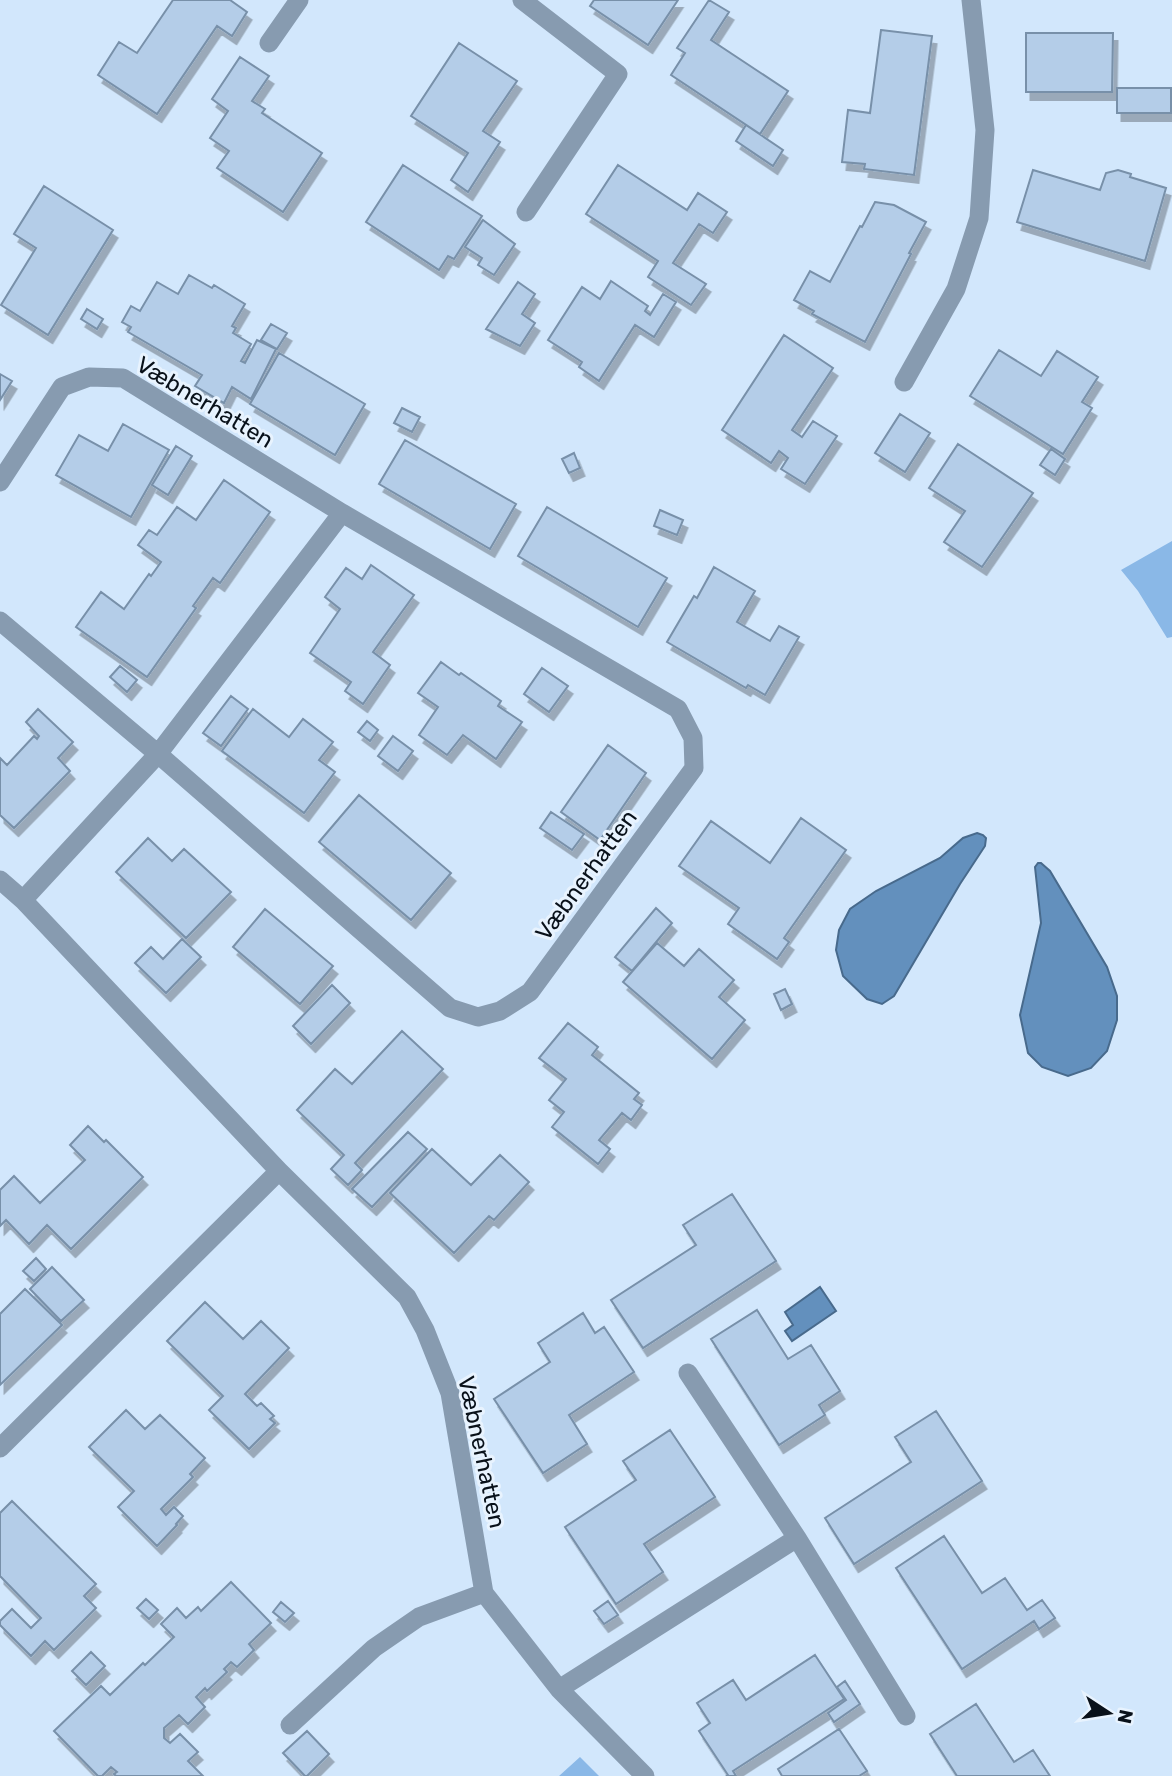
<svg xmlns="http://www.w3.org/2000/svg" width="1172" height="1776" viewBox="0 0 1172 1776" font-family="Rubik,sans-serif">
<defs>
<filter id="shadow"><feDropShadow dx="4.5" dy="8" stdDeviation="0" flood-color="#0004"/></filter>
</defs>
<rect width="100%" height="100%" fill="#d2e7fc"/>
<!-- green -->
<path fill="#8ab8e7" d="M 1172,541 L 1172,637 L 1167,638 L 1138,591 L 1121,570 Z
M 580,1757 L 599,1776 L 558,1776 L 559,1776 Z"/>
<!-- water -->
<path fill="#6390bd" stroke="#486a8c" stroke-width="2" d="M 977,833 L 983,835 L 986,838 L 985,846 L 960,884 L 894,996 L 882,1004 L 867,999 L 843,976 L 836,950 L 839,930 L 850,909 L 876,891 L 940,858 L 963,838 Z
M 1038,863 L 1041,863 L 1050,871 L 1107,967 L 1117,996 L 1117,1020 L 1107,1051 L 1091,1068 L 1068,1076 L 1042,1067 L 1028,1053 L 1020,1015 L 1041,923 L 1035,867 Z
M 820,1287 L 836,1311 L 792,1341 L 785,1331 L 793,1325 L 785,1312 Z"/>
<!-- building -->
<path fill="#b4cde8" stroke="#7890a9" stroke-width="2" filter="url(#shadow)" d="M 173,0 L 230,0 L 247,12 L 232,36 L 217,26 L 157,114 L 98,75 L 119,42 L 137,53 Z
M 594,0 L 678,0 L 648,45 L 590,6 Z
M 709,0 L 729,12 L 711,40 L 788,91 L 760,134 L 671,75 L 685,53 L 677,48 Z
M 881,30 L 932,36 L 914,175 L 864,169 L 865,164 L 842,162 L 848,110 L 870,113 Z
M 1026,33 L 1113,33 L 1112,92 L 1026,92 Z
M 459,43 L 517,81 L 483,131 L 500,142 L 468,192 L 451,180 L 468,153 L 411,116 Z
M 240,57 L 269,76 L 252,101 L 265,109 L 262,113 L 322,153 L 283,212 L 217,168 L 229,151 L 210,138 L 228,111 L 212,99 Z
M 1117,88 L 1171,88 L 1171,113 L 1117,113 Z
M 746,125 L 783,150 L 773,166 L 736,141 Z
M 403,165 L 482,216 L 454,259 L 448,256 L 439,270 L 366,222 Z
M 618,165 L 687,210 L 698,193 L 727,212 L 713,233 L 699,224 L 673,263 L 706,284 L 691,305 L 648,277 L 658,261 L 586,214 Z
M 1033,170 L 1100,190 L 1106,173 L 1118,170 L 1131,174 L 1130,177 L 1166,188 L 1145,261 L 1017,222 Z
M 44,186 L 113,230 L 48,335 L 1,305 L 36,248 L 14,234 Z
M 875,202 L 894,205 L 926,222 L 909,253 L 911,254 L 865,342 L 812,314 L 814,311 L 794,300 L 810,271 L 830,282 L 860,226 L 862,227 Z
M 483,220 L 515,244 L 494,275 L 478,265 L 482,258 L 465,247 Z
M 189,275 L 212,288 L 214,285 L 245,304 L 232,326 L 236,328 L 233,333 L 251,344 L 241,361 L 245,363 L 257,340 L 276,349 L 251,399 L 232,387 L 224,403 L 195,386 L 202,375 L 128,332 L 131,327 L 122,322 L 131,306 L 140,311 L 157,282 L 178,294 Z
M 611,281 L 648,306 L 645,311 L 650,315 L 663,294 L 676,302 L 654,337 L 635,325 L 599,381 L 579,367 L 582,362 L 548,340 L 582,287 L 600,299 Z
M 518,282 L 535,294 L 522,314 L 535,323 L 520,346 L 486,329 Z
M 87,309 L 103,319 L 97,329 L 81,319 Z
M 271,324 L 287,333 L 277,349 L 261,340 Z
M 784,335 L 833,368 L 792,430 L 802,437 L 813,421 L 837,436 L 805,484 L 781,469 L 788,458 L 779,451 L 771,463 L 722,430 Z
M 999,350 L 1041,376 L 1057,351 L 1098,377 L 1082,402 L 1092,408 L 1063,454 L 970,396 Z
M 279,353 L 365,404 L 335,455 L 250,404 Z
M 0,374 L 12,381 L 0,400 Z
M 402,408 L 420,417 L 412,432 L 394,423 Z
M 900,414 L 930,433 L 905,472 L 875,453 Z
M 123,424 L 169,450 L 131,517 L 56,475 L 79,435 L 108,451 Z
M 405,440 L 516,504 L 490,549 L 379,484 Z
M 958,444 L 1033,493 L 982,567 L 944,542 L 965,511 L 929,488 Z
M 176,446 L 192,456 L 168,495 L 152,485 Z
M 1051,449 L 1065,459 L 1055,475 L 1040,465 Z
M 574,453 L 580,468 L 569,473 L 562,459 Z
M 224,480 L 270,512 L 220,583 L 213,578 L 193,606 L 196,608 L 147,677 L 76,627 L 101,592 L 124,609 L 149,574 L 151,576 L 161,562 L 138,545 L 149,530 L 157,535 L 177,507 L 196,520 Z
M 547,507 L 667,578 L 638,627 L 518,556 Z
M 660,510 L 683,520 L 677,535 L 654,526 Z
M 371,565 L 414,595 L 373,652 L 390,665 L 363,704 L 345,691 L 351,682 L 310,653 L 340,609 L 325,597 L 346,568 L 362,579 Z
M 714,567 L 755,591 L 737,622 L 770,641 L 779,626 L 799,637 L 765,695 L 748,685 L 746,688 L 667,642 L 694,596 L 697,598 Z
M 441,662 L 459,675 L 461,673 L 501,701 L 498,706 L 522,722 L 496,759 L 463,735 L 447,755 L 419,735 L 438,707 L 418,693 Z
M 120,666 L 137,680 L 127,692 L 110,677 Z
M 542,668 L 568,686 L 549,712 L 524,694 Z
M 231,696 L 248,709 L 221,746 L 203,733 Z
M 38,709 L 73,742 L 58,758 L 70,771 L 14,828 L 0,815 L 0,758 L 7,765 L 34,736 L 37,739 L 39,736 L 26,722 Z
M 253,709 L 289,737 L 303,719 L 333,742 L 319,760 L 335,772 L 304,813 L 222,751 Z
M 367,721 L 378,730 L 370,741 L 358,732 Z
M 393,736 L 413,751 L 398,771 L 378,756 Z
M 608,745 L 646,773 L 600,840 L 561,812 Z
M 359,795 L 451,873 L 411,920 L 319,842 Z
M 551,812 L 584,834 L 572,850 L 540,828 Z
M 801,818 L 846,850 L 784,938 L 789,942 L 777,959 L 728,924 L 739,908 L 679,866 L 711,821 L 770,863 Z
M 148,838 L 172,861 L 184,849 L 231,892 L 186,938 L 116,872 Z
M 656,908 L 672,923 L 632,971 L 615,957 Z
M 265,909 L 333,966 L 300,1004 L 233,947 Z
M 182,939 L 201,957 L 166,993 L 135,963 L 151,947 L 163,959 Z
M 657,943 L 684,966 L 699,949 L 734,980 L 719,997 L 745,1020 L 712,1059 L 623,982 Z
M 332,985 L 350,1003 L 311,1044 L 293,1026 Z
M 785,989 L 792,1004 L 781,1010 L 774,994 Z
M 568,1023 L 598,1047 L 592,1055 L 639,1093 L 634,1099 L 642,1105 L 631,1120 L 622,1113 L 599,1140 L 610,1149 L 598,1164 L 552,1127 L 564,1112 L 549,1100 L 566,1079 L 539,1058 Z
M 402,1031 L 443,1069 L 355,1163 L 362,1170 L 348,1185 L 331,1169 L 344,1155 L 297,1110 L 335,1069 L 352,1084 Z
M 88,1126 L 104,1142 L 106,1140 L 143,1177 L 71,1249 L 47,1225 L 29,1244 L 6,1220 L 0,1226 L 0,1190 L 14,1176 L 40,1203 L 85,1160 L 70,1145 Z
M 408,1132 L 427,1149 L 372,1207 L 352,1189 Z
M 432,1149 L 471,1185 L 500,1155 L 529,1182 L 494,1220 L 489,1216 L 454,1253 L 390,1193 Z
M 732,1194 L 776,1261 L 643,1348 L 611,1300 L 696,1245 L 683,1225 Z
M 36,1258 L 46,1269 L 34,1281 L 23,1271 Z
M 52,1267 L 84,1300 L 61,1321 L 30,1289 Z
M 25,1289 L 62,1325 L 0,1385 L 0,1314 Z
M 205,1302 L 243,1339 L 261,1321 L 289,1348 L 245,1394 L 257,1406 L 261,1403 L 274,1416 L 270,1419 L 275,1423 L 249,1449 L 209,1410 L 223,1396 L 167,1341 Z
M 757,1310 L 788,1359 L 811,1345 L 840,1391 L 819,1405 L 825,1415 L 779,1445 L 711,1339 Z
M 583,1313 L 595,1333 L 604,1327 L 634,1372 L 569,1415 L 587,1444 L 543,1473 L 494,1399 L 550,1362 L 538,1343 Z
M 126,1410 L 145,1429 L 160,1415 L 205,1458 L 190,1474 L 193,1477 L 161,1509 L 166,1515 L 174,1507 L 183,1516 L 176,1524 L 177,1525 L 157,1546 L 118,1507 L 134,1491 L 89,1447 Z
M 936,1411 L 982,1481 L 854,1564 L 825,1518 L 911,1462 L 895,1437 Z
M 670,1430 L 715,1497 L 644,1544 L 663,1572 L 616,1604 L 565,1527 L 636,1480 L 623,1461 Z
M 12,1501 L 96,1584 L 84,1596 L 96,1608 L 54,1650 L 45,1641 L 31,1656 L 0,1625 L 0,1621 L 12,1609 L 31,1628 L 41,1618 L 0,1576 L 0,1513 Z
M 944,1536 L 982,1593 L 1005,1578 L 1027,1610 L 1042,1600 L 1055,1618 L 1039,1629 L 1034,1621 L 962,1669 L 896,1568 Z
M 231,1582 L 271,1623 L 249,1644 L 254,1650 L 237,1667 L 231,1662 L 224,1669 L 227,1672 L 207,1691 L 205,1688 L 196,1697 L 205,1707 L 188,1724 L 179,1715 L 164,1728 L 164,1738 L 170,1743 L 180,1734 L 198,1752 L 188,1761 L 203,1776 L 116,1776 L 114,1774 L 117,1772 L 111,1767 L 102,1776 L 98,1776 L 54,1731 L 101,1686 L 110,1695 L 143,1663 L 145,1665 L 174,1637 L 161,1624 L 177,1608 L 186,1618 L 198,1607 L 201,1611 Z
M 146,1599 L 158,1610 L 149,1619 L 137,1608 Z
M 608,1601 L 618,1615 L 604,1624 L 594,1611 Z
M 281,1602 L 294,1613 L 285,1622 L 273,1612 Z
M 91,1652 L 105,1666 L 86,1685 L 72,1671 Z
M 815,1655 L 844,1699 L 733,1771 L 736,1776 L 726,1776 L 728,1775 L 699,1731 L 710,1723 L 697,1703 L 733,1680 L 746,1700 Z
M 845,1681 L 860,1704 L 834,1722 L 828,1713 L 846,1700 L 837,1687 Z
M 976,1704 L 1014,1762 L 1033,1750 L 1050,1776 L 957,1776 L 930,1734 Z
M 839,1729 L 867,1771 L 859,1776 L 782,1776 L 778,1769 Z
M 307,1731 L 329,1754 L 307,1776 L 305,1776 L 283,1753 Z"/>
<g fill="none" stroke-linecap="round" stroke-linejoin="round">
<!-- minor -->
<path stroke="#879bb0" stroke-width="19" d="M 522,0 L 618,74 L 526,212
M 269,43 L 299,0
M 904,382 L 956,289 L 979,218 L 985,130 L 971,0
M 0,482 L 62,387 L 89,377 L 123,378 L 342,513 L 678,709 L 693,738 L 694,768 L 530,992 L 500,1011 L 478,1017 L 450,1008 L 158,754 L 0,621
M 0,880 L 23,900 L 279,1171 L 407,1297 L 425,1330 L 450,1393 L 484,1593 L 559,1689 L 645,1776
M 23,900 L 158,754 L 342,513
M 688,1373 L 797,1538
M 0,1448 L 279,1171
M 559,1689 L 797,1538 L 906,1716
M 290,1725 L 374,1648 L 419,1617 L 484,1593"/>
</g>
<g text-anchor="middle" stroke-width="6" stroke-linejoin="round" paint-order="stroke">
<!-- street labels -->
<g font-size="23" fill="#09111a" stroke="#e8f3fe">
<text transform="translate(205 402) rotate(31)" y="8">Væbnerhatten</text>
<text transform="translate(586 875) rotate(-54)" y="8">Væbnerhatten</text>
<text transform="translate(482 1452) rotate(78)" y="8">Væbnerhatten</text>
</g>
</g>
<!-- north arrow -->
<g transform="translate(1109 1713) rotate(102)" stroke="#e8f3fe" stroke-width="5" paint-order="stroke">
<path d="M0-5L12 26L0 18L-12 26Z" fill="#09111a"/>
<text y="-10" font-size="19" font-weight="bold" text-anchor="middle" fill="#09111a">N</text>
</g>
</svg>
